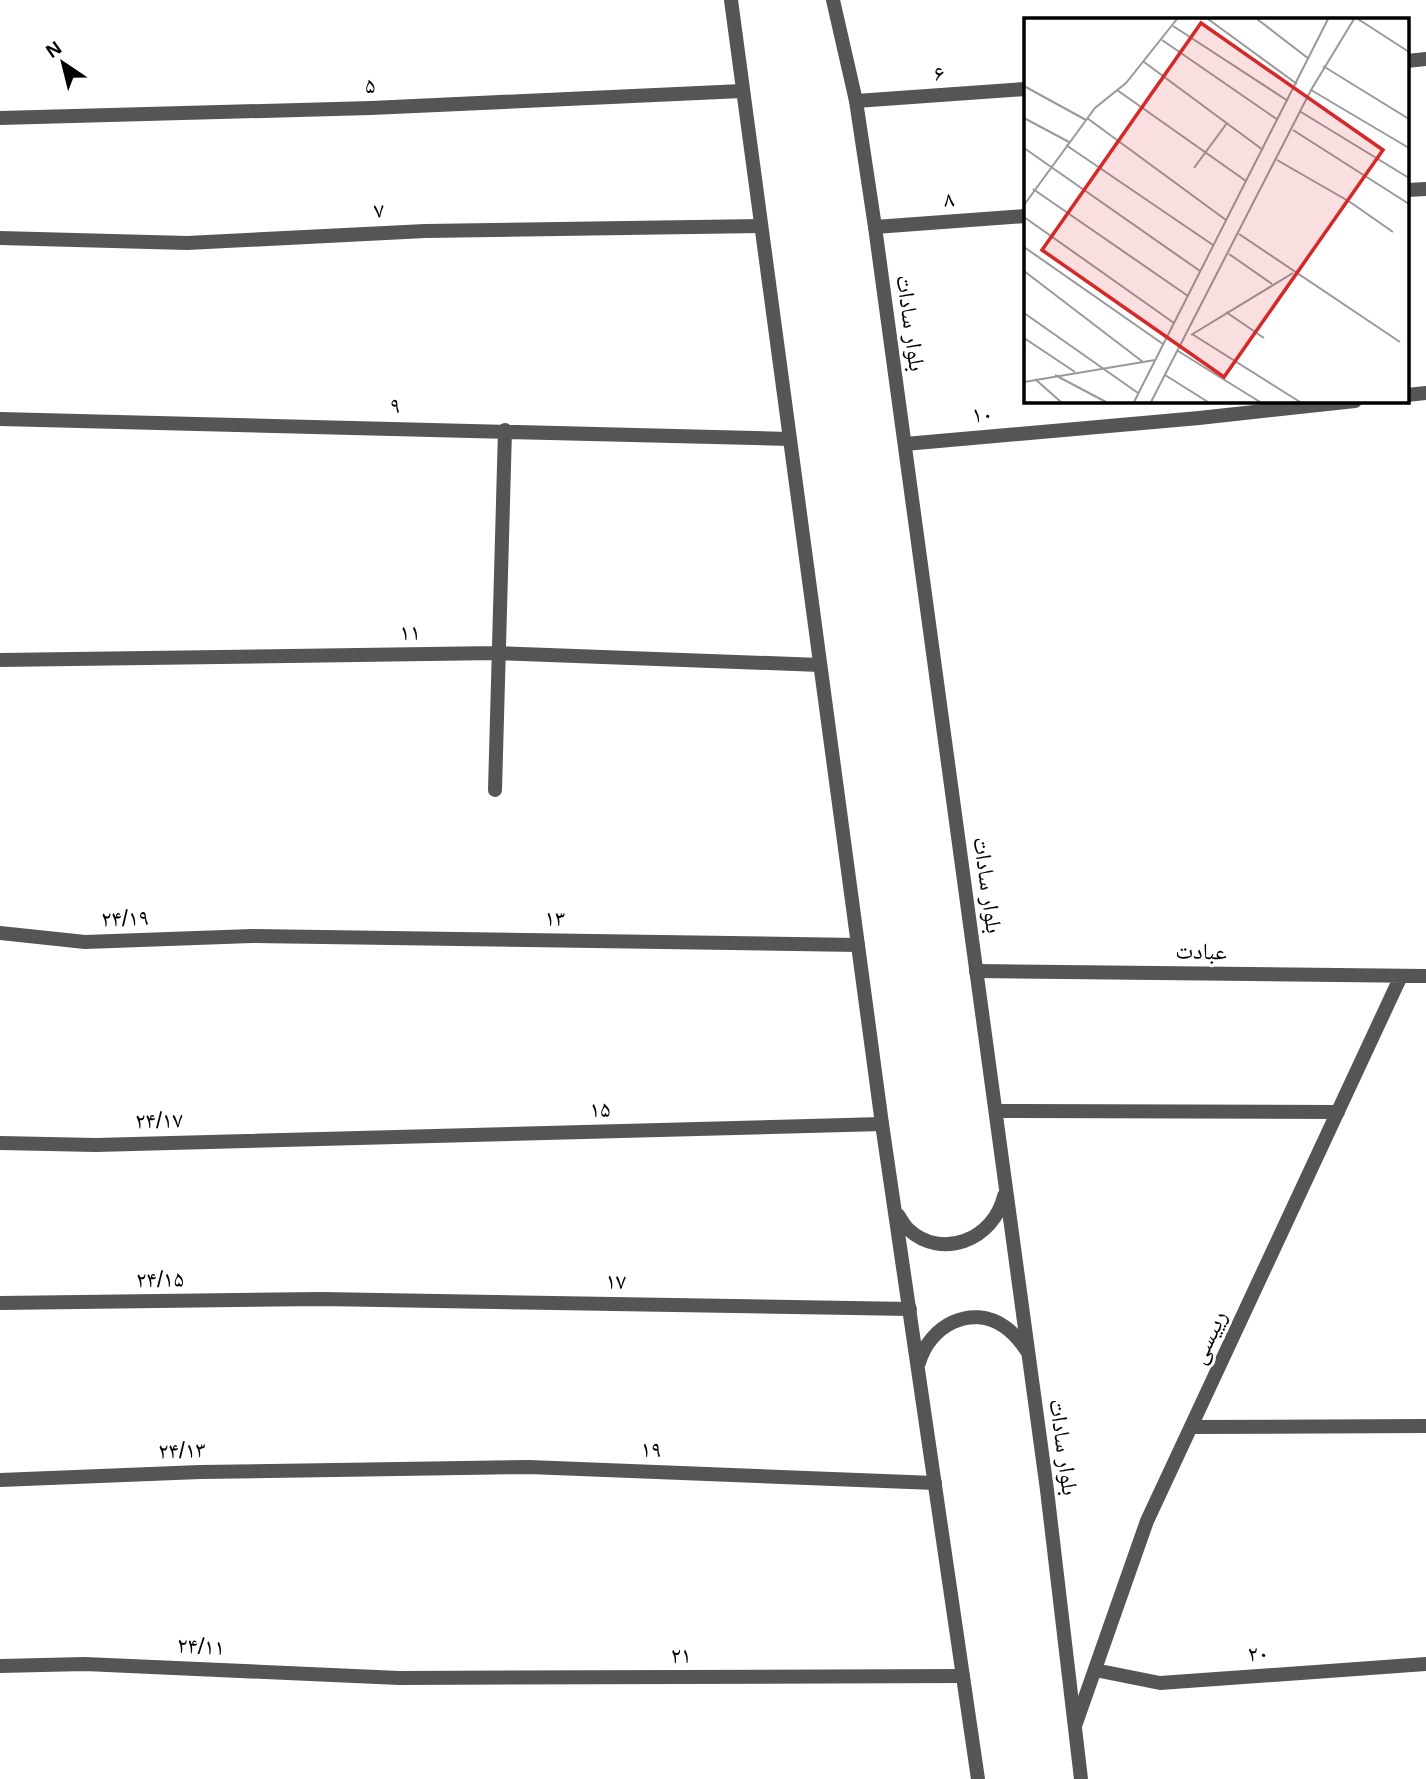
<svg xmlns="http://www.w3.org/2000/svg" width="1426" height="1779" viewBox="0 0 1426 1779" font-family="Helvetica,'Noto Naskh Arabic',sans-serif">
<rect width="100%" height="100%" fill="#fff"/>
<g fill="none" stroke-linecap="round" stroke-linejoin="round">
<!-- minor -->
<path stroke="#555" stroke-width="14" d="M 1407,61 L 1426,59
M 856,101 L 1025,89
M 0,118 L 371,108 L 742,91
M 1407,190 L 1426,189
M 875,227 L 1025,216
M 0,238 L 187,243 L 425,231 L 761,226
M 1407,395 L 1426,393
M 0,419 L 789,439
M 905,444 L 1199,418 L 1355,401
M 0,660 L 497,653 L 820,665
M 495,790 L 505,430
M 0,933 L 85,942 L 252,936 L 858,945
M 976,971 L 1426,976
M 996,1111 L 1338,1112
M 0,1143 L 96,1145 L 882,1124
M 0,1303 L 321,1299 L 910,1309
M 1191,1427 L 1426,1426
M 0,1480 L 200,1472 L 529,1467 L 935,1483
M 0,1666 L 85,1664 L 399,1678 L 963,1676
M 1095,1670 L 1160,1683 L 1426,1664
M 1075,1726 L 1147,1521 L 1401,976"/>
<!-- tertiary -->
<path stroke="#555" stroke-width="14" d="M 731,0 L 882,1124 L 978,1779
M 833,0 L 856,101 L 875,227 L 1047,1490 L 1081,1779
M 898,1215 C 901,1219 904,1225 908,1229 C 942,1261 994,1239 1004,1196
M 919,1363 C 929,1326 971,1303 1005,1327 C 1015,1334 1021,1342 1027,1351"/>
</g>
<g text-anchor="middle" stroke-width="6" stroke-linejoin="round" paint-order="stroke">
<!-- street labels -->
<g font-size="23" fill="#000" stroke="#fff">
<text transform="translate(939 73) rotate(-4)" y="8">۶</text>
<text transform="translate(370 85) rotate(-2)" y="8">۵</text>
<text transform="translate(949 199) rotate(-4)" y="8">۸</text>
<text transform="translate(379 210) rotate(-3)" y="8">۷</text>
<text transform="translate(911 323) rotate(82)" y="8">بلوار سادات</text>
<text transform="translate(395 405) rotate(1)" y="8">۹</text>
<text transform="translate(982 414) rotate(-5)" y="8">۱۰</text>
<text transform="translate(410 632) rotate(-1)" y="8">۱۱</text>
<text transform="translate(988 885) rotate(82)" y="8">بلوار سادات</text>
<text transform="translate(125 918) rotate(-2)" y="8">۲۴/۱۹</text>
<text transform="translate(555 918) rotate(1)" y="8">۱۳</text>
<text transform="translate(1201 951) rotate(1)" y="8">عبادت</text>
<text transform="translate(600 1109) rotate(-1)" y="8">۱۵</text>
<text transform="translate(159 1120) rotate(-1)" y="8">۲۴/۱۷</text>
<text transform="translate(160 1279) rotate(-1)" y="8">۲۴/۱۵</text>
<text transform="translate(616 1281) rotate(1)" y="8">۱۷</text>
<text transform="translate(1208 1337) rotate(-65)" y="8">رییسی</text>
<text transform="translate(1064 1447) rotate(82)" y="8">بلوار سادات</text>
<text transform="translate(651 1449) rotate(2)" y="8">۱۹</text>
<text transform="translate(182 1450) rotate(-2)" y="8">۲۴/۱۳</text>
<text transform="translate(201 1646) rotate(3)" y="8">۲۴/۱۱</text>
<text transform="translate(1258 1653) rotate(-4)" y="8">۲۰</text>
<text x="681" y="1663">۲۱</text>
</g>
</g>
<!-- overview -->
<g transform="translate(1024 18)">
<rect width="385" height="385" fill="#fff"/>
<path fill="none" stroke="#999" stroke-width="2" d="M 184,1 L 273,66M 233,1 L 285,41M 334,1 L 385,34M 149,8 L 264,83M 138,22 L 254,102M 120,44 L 239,132M 299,48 L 385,101M 0,68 L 62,102M 93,72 L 222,163M 287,72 L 385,130M 277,94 L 385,160M 0,100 L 45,124M 63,100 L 202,202M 269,112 L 385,186M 42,127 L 189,227M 0,130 L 176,253M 253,142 L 326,184 L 369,214M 170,150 L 203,105M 9,171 L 164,278M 0,187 L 71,90 L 102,65 L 153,1M 0,199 L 150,305M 215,216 L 376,324M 0,229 L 139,326M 205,236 L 248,266M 0,253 L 119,344M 202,294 L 240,320M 0,295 L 114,375M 168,316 L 276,384M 167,317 L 269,255M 0,320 L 51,354M 154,333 L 236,384M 31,357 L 82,384M 141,357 L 184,384M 11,361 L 37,384M 0,364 L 131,342M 110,384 L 304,1M 127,384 L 287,72 L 330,1"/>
<path fill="#d62828" fill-opacity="0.15" stroke="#d62828" stroke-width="3.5" d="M 177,5 L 359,132 L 200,359 L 18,232 Z"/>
<rect width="385" height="385" fill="none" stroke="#000" stroke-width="3.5"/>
</g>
<!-- north arrow -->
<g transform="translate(63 63) rotate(325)" stroke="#ffffff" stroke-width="5" paint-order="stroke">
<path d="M0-5L12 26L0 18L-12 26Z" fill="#000000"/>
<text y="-10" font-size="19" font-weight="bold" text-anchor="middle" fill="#000000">N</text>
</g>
</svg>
